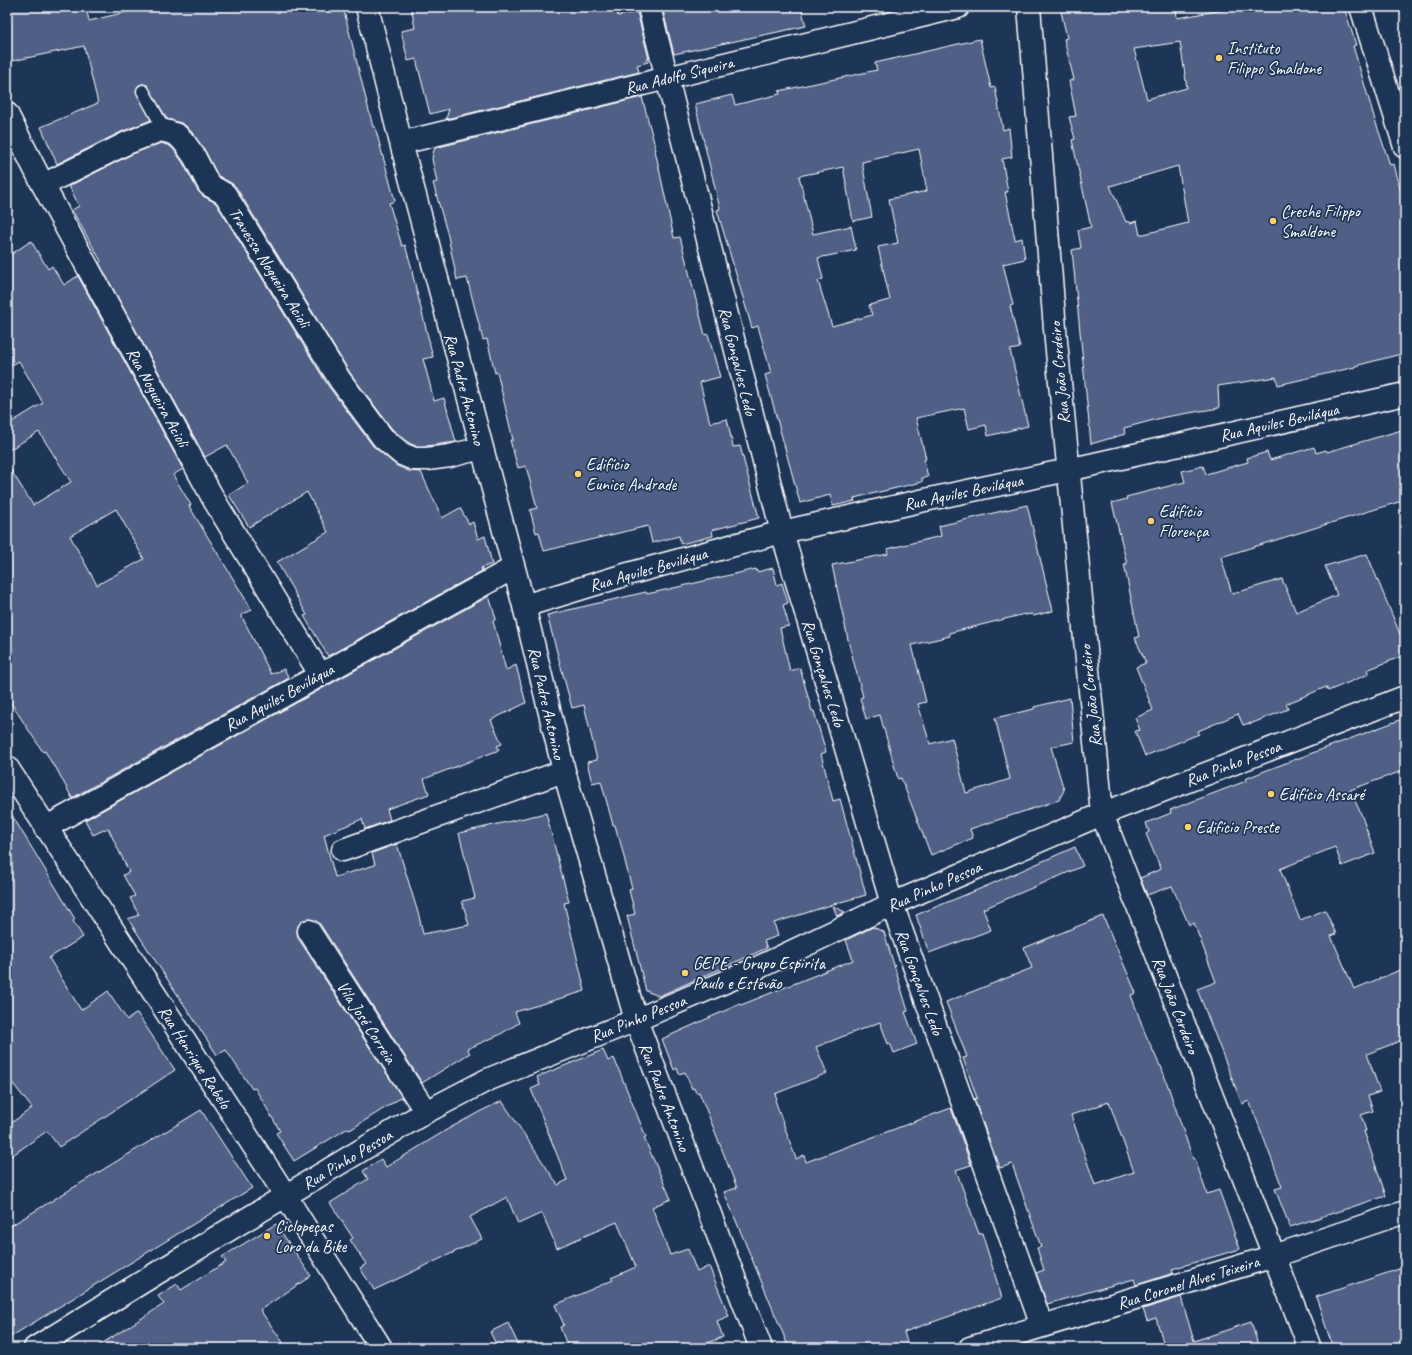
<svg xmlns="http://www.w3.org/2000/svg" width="1412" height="1355" viewBox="0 0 1412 1355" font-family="Caveat,sans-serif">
<rect width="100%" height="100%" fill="#1d3557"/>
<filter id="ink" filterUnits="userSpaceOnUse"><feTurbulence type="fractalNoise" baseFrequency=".025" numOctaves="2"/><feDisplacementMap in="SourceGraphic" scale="8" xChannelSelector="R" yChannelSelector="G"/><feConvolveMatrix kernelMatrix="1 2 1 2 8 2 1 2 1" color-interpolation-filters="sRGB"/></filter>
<g filter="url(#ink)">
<!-- building -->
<path fill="#505e86" stroke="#fff" fill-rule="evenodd" d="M 7,7 L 86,7 L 89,21 L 147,7 L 343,7 L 373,127 L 375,127 L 395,201 L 389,203 L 402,246 L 405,245 L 413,272 L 412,272 L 433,357 L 423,359 L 429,381 L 434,401 L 444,398 L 456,442 L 426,446 L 416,446 L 409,443 L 392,429 L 350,373 L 236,187 L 231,183 L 218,176 L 204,149 L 194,135 L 186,126 L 181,123 L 167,119 L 147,85 L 143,84 L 139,85 L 136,91 L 151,120 L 121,132 L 57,164 L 41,127 L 98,103 L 84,46 L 7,62 Z
M 411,7 L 616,7 L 618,16 L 637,12 L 649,59 L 647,59 L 648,62 L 637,65 L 639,72 L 446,119 L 449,109 L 430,114 L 416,59 L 408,61 L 401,31 L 415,28 Z
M 662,7 L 801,7 L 806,26 L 674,54 Z
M 1060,7 L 1176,7 L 1177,18 L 1239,7 L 1344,7 L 1356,45 L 1353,46 L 1375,120 L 1390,165 L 1394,164 L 1405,208 L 1405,353 L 1355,366 L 1355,367 L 1278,385 L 1276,377 L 1218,386 L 1219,408 L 1165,417 L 1124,428 L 1125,434 L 1091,444 L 1072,250 L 1081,248 L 1078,230 L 1091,227 L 1072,140 L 1075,139 L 1069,117 L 1076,116 L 1069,81 L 1074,80 L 1064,39 L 1067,38 ZM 1180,42 L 1187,88 L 1147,99 L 1134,49 ZM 1178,166 L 1188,223 L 1140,235 L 1137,221 L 1130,223 L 1129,221 L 1126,222 L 1110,186 Z
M 980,39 L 991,88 L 995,87 L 1003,130 L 1009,128 L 1012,157 L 1002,159 L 1008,192 L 1005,192 L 1015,240 L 1022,238 L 1025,259 L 1003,264 L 1013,305 L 1010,306 L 1020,348 L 1010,350 L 1028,426 L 988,436 L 986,425 L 969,429 L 964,408 L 916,418 L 926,459 L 924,460 L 928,477 L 922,478 L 922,482 L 854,498 L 855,501 L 833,506 L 830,495 L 800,503 L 765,375 L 771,373 L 758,326 L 752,328 L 717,210 L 720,209 L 695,104 L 732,95 L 735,105 L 780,94 L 779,91 L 877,70 L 875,63 ZM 919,149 L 927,191 L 889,199 L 898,243 L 878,247 L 890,300 L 869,305 L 872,315 L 832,326 L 818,281 L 823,279 L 818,258 L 856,250 L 851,226 L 813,234 L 799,176 L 843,167 L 853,221 L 872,217 L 862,162 Z
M 642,97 L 656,150 L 655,150 L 674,238 L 680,237 L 705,335 L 708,334 L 720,377 L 700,382 L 710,423 L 727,419 L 733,447 L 740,446 L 759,518 L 712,530 L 713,536 L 681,544 L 679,536 L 652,543 L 648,526 L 544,551 L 539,532 L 536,533 L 530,510 L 537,508 L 526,466 L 518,468 L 510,440 L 513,440 L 497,372 L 495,373 L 487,339 L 483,340 L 467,278 L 457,280 L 448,236 L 433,183 L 437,182 L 432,159 L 433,153 L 435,148 Z
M 161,143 L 170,146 L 174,150 L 183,163 L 198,191 L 203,196 L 216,203 L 329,387 L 373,446 L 397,466 L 409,471 L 421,472 L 442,518 L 460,508 L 469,524 L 473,522 L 478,539 L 485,536 L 492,564 L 481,568 L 482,571 L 328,656 L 304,616 L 307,615 L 277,562 L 328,532 L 307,492 L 249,527 L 229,495 L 248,483 L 227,445 L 205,457 L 99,263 L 101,261 L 72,210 L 79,206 L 69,186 L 132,154 Z
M 31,241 L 48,269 L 52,266 L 64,285 L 78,276 L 183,469 L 173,475 L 191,505 L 189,506 L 252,610 L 241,615 L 271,674 L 284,669 L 289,678 L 72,798 L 55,766 L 54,767 L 45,751 L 43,752 L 7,697 L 7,464 L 33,505 L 71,482 L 39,432 L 7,451 L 7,425 L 43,403 L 19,361 L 7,368 L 7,257 ZM 116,509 L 144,559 L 97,585 L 70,536 Z
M 1405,429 L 1405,500 L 1221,557 L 1232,594 L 1282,579 L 1296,612 L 1337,595 L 1325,566 L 1367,554 L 1400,634 L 1405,632 L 1405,655 L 1367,670 L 1369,674 L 1328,691 L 1326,687 L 1286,704 L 1288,709 L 1250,724 L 1250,723 L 1243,725 L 1238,714 L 1198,731 L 1199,734 L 1145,756 L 1135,731 L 1140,730 L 1135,718 L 1153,710 L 1136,667 L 1146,663 L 1135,638 L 1139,637 L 1124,564 L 1127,564 L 1112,503 L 1127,499 L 1126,497 L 1185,482 L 1182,471 L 1203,466 L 1206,474 L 1248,462 L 1247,458 L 1267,452 L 1270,460 L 1314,447 L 1316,453 L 1326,450 L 1327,452 Z
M 1027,505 L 1053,611 L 1033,616 L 1032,614 L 1025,615 L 1025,614 L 949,633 L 950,636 L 912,645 L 926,702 L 918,704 L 930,744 L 952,738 L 966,793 L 1010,779 L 995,718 L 1034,709 L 1034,707 L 1070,698 L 1074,742 L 1051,747 L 1064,790 L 1059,800 L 970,829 L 973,838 L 931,855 L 901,778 L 898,779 L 880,715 L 866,719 L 860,698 L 863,697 L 849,644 L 832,565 L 888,554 L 887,549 L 941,536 L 939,526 Z
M 773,568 L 777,585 L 782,583 L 788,603 L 783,605 L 789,626 L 780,628 L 790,671 L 800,668 L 812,711 L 814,711 L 826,752 L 821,754 L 833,801 L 840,799 L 866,895 L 830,905 L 831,905 L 774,923 L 778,936 L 764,941 L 767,948 L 659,996 L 646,991 L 627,916 L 635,914 L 629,890 L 632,889 L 619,837 L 618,837 L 615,825 L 613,825 L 601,781 L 592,783 L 587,762 L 597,760 L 584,705 L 572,708 L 547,615 L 646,592 L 647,594 L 665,590 L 756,569 L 757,572 Z
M 489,596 L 496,619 L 493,621 L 506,670 L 516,665 L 526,703 L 491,720 L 502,744 L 497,746 L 499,750 L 424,779 L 429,794 L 387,809 L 390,820 L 365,829 L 362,819 L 324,835 L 335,877 L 375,865 L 372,853 L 397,844 L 419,916 L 423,934 L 469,925 L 462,901 L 475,898 L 459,833 L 546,813 L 569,902 L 564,903 L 585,991 L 515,1012 L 519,1023 L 499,1035 L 467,1049 L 470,1053 L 422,1083 L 320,924 L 314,920 L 309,919 L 303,920 L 298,926 L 297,932 L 298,938 L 402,1097 L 350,1130 L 348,1128 L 294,1161 L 276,1133 L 280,1131 L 255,1088 L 252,1089 L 226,1050 L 217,1055 L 128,919 L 139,915 L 130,898 L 135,896 L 123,875 L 129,872 L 108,828 L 93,835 L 85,820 Z
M 1405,718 L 1405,770 L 1350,790 L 1361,814 L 1375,853 L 1342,866 L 1335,847 L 1280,869 L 1300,920 L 1325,910 L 1336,934 L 1331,936 L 1354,989 L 1405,968 L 1405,1039 L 1367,1054 L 1380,1092 L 1368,1096 L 1373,1111 L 1361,1115 L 1366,1131 L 1364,1131 L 1386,1196 L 1290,1227 L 1275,1189 L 1282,1187 L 1258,1123 L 1249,1101 L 1242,1104 L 1197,989 L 1216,982 L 1194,923 L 1189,925 L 1172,886 L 1147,895 L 1140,878 L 1161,869 L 1146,834 L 1149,832 L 1146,823 L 1171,813 L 1170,810 L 1246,781 L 1245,779 L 1262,772 Z
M 7,807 L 75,919 L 73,921 L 83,937 L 49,958 L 81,1010 L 108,991 L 127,1020 L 137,1013 L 175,1070 L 59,1147 L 47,1131 L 7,1159 L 7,1126 L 32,1108 L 7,1076 Z
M 1075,847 L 1083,866 L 983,909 L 991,930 L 929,953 L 916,915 L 982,888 Z
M 833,906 L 845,912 L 837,916 Z
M 1103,916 L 1136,993 L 1131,995 L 1145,1033 L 1160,1066 L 1161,1066 L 1193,1159 L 1195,1159 L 1207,1194 L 1219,1190 L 1240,1249 L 1172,1269 L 1174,1273 L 1136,1285 L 1134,1279 L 1047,1304 L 1036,1273 L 1044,1270 L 1037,1248 L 1041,1247 L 1012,1164 L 1000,1168 L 996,1156 L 995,1156 L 974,1099 L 977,1098 L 963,1058 L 967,1057 L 946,1002 L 1032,968 L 1024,948 ZM 1109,1102 L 1134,1172 L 1095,1185 L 1071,1115 Z
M 873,927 L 884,932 L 908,1011 L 905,1012 L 917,1044 L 894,1053 L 890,1043 L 888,1044 L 880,1022 L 816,1047 L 827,1073 L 775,1094 L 777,1099 L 775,1100 L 796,1159 L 804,1155 L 806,1162 L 951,1108 L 971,1165 L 956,1170 L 979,1234 L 982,1233 L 1002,1298 L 904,1332 L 909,1348 L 789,1348 L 724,1192 L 737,1188 L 712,1124 L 699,1092 L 696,1093 L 694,1088 L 692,1089 L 685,1072 L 679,1074 L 677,1068 L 674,1070 L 662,1039 L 740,1004 L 741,1005 L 853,960 L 846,940 Z
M 603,1050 L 608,1061 L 614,1058 L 646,1137 L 644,1138 L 671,1199 L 652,1207 L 670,1255 L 688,1249 L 697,1272 L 709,1266 L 729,1316 L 717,1321 L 723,1337 L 695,1348 L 568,1348 L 560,1327 L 564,1325 L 555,1305 L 613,1280 L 611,1278 L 636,1267 L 617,1222 L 557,1248 L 542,1213 L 518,1224 L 507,1197 L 470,1217 L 482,1239 L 374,1290 L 360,1268 L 366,1264 L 350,1240 L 353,1238 L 330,1203 L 368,1179 L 363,1171 L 381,1159 L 386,1167 L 448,1129 L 481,1111 L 502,1101 L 558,1185 L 567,1180 L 531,1089 L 540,1085 L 537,1077 Z
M 201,1110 L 252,1188 L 7,1339 L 7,1228 Z
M 276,1224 L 311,1276 L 260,1310 L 287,1348 L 95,1348 L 164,1304 L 158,1296 L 177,1284 L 181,1290 L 226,1262 L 222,1257 Z
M 1405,1267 L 1405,1348 L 1333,1348 L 1316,1297 Z
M 1181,1297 L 1194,1341 L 1251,1322 L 1259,1348 L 1165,1348 L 1156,1318 L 1147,1321 L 1143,1309 Z
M 508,1323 L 520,1348 L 498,1348 L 490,1332 Z"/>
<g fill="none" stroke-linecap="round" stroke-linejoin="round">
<!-- service casing -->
<g stroke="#fff" stroke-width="15">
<path id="service" d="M 143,91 L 165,131"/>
</g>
<!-- minor casing -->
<g stroke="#fff" stroke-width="25">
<path id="minor" d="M 367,7 L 401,143 L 524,606 L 564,771 L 636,1020 L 761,1348
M 649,7 L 782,532 L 892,904 L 1042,1326
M 1361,7 L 1405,147
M 7,114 L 43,185 L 214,500 L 320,674
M 401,143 L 958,7
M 43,185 L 127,143 L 160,130 L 169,132 L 177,135 L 184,142 L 194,156 L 209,185 L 225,194 L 340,380 L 383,438 L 402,454 L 414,459 L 427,459 L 450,456 L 481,448
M 524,606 L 628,574 L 782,532 L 925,500 L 1068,470 L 1405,394
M 7,767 L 275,1179 L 381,1348
M 45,828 L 513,568
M 343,850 L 564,771
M 309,931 L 426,1112
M 35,1348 L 157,1273 L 365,1148 L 426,1112 L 487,1080 L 636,1020 L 753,970 L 892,904 L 1102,814 L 1405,697
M 970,1348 L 1274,1256 L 1405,1212"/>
</g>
<!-- tertiary casing -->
<g stroke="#fff" stroke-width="25">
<path id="tertiary" d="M 1029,7 L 1056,341 L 1102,814 L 1310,1348"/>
</g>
<!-- service -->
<use href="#service" stroke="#1d3557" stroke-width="12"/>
<!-- minor -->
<use href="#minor" stroke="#1d3557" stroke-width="22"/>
<!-- tertiary -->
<use href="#tertiary" stroke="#1d3557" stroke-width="22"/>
</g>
</g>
<!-- markers -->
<g fill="#ffd166" stroke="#1d3557" stroke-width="1.5">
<circle cx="1219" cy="58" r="4"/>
<circle cx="1273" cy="221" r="4"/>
<circle cx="578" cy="474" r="4"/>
<circle cx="1151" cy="521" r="4"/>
<circle cx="1271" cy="794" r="4"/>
<circle cx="1188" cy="827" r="4"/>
<circle cx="685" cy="973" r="4"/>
<circle cx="267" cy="1236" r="4"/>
</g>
<g text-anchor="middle" stroke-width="3.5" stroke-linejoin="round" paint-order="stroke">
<!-- poi labels -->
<g font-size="17" fill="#fff" stroke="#1d3557" text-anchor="start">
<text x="1227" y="54">Instituto<tspan x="1227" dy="20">Filippo Smaldone</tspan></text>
<text x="1281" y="217">Creche Filippo<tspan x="1281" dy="20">Smaldone</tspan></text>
<text x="586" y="470">Edifício<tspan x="586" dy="20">Eunice Andrade</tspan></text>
<text x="1159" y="517">Edifício<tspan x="1159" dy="20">Florença</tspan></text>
<text x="1279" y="800">Edifício Assaré</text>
<text x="1196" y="833">Edifício Preste</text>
<text x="693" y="969">GEPE - Grupo Espirita<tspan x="693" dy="20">Paulo e Estevão</tspan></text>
<text x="275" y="1232">Ciclopeças<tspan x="275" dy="20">Loro da Bike</tspan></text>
</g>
<!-- street labels -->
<g font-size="17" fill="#fff" stroke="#1d3557">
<text transform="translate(679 75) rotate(-14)" y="6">Rua Adolfo Siqueira</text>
<text transform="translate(270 267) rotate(58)" y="6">Travessa Nogueira Acioli</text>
<text transform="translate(738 361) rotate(76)" y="6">Rua Gonçalves Ledo</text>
<text transform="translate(1059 373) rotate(-95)" y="6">Rua João Cordeiro</text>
<text transform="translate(465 389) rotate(75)" y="6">Rua Padre Antonino</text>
<text transform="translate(158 397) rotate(61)" y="6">Rua Nogueira Acioli</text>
<text transform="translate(1279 422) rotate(-13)" y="6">Rua Aquiles Beviláqua</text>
<text transform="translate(963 492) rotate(-12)" y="6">Rua Aquiles Beviláqua</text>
<text transform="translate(648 569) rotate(-16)" y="6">Rua Aquiles Beviláqua</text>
<text transform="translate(824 673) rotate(73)" y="6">Rua Gonçalves Ledo</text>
<text transform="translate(1090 696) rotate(-96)" y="6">Rua João Cordeiro</text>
<text transform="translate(279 697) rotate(-29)" y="6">Rua Aquiles Beviláqua</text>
<text transform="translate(547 703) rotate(77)" y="6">Rua Padre Antonino</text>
<text transform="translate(1233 763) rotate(-21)" y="6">Rua Pinho Pessoa</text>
<text transform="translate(934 886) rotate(-24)" y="6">Rua Pinho Pessoa</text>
<text transform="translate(920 982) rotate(70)" y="6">Rua Gonçalves Ledo</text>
<text transform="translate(1176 1005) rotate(69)" y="6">Rua João Cordeiro</text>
<text transform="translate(638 1018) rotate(-22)" y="6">Rua Pinho Pessoa</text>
<text transform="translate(367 1022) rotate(57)" y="6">Vila José Correia</text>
<text transform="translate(195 1057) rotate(57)" y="6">Rua Henrique Rabelo</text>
<text transform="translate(665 1097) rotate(69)" y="6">Rua Padre Antonino</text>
<text transform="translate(347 1159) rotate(-31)" y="6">Rua Pinho Pessoa</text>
<text transform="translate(1188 1282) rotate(-17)" y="6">Rua Coronel Alves Teixeira</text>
</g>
</g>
<!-- margin -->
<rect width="1412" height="1355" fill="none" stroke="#1d3557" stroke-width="24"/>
<rect x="12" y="12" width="1388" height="1331" fill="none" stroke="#fff" stroke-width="1.5" filter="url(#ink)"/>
</svg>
